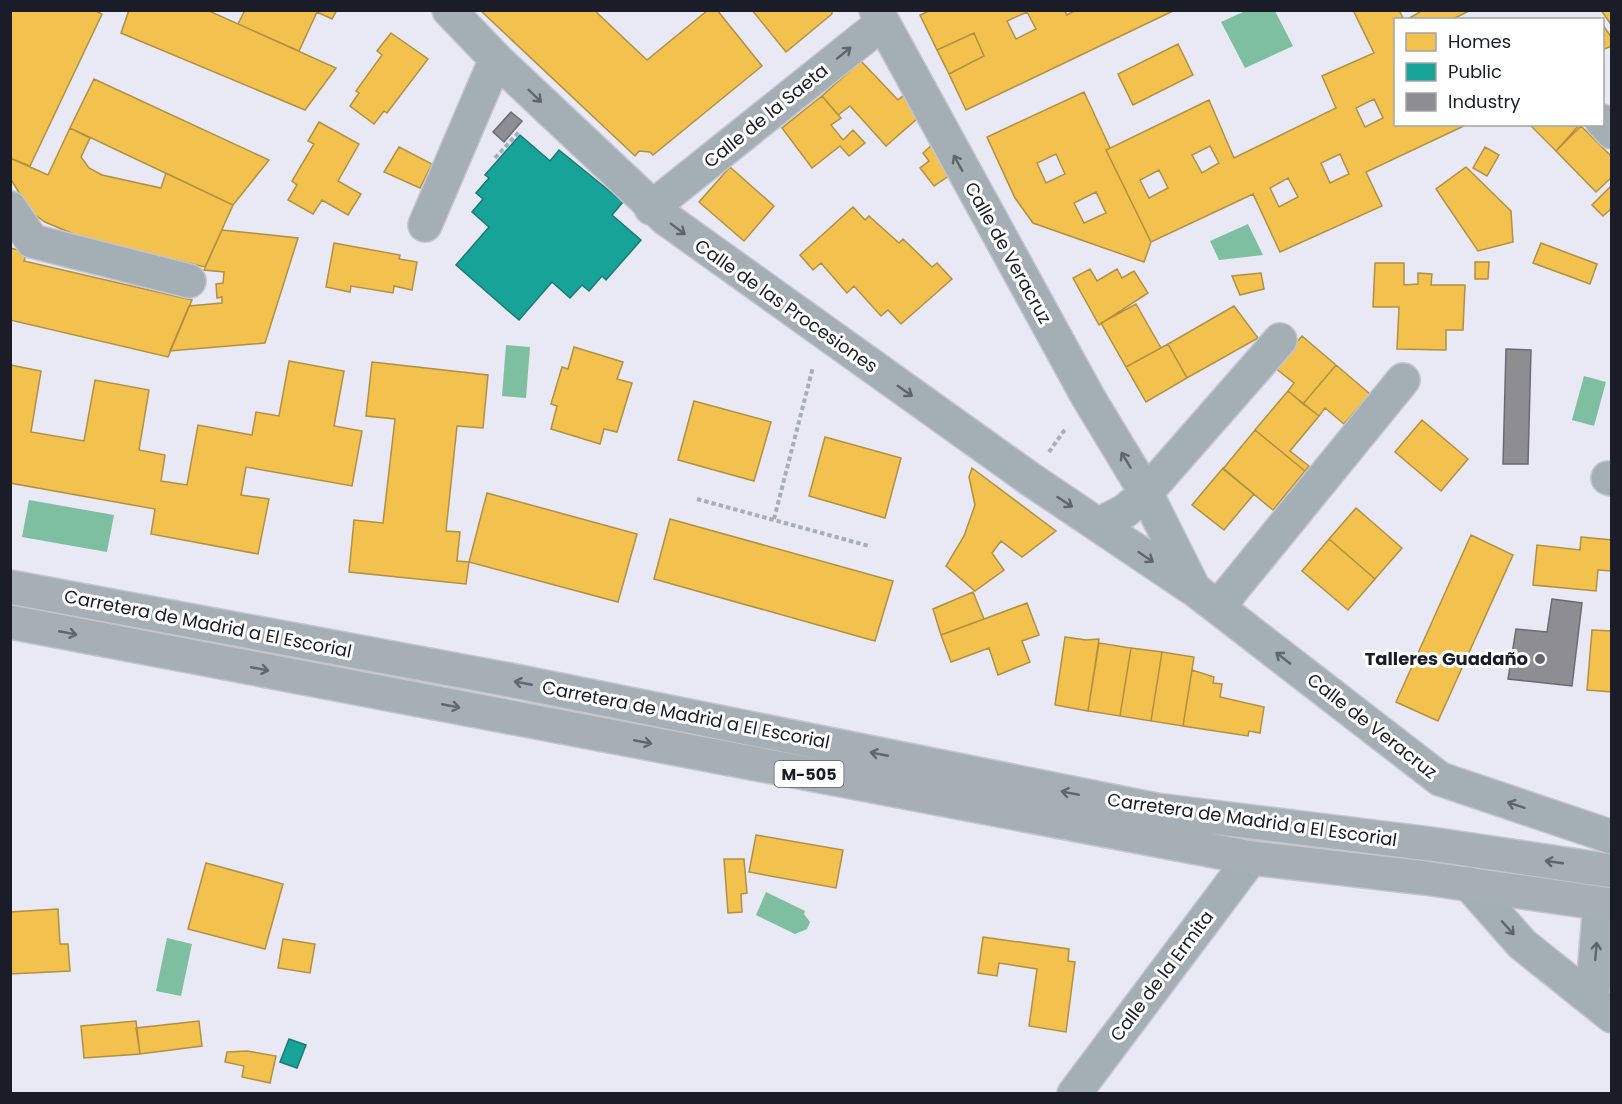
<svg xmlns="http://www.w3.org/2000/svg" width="1622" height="1104" viewBox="0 0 1622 1104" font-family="Poppins,sans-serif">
<rect width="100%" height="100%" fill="#e8e9f5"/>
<!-- water -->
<path fill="#7ebea1" d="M 1245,11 L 1275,11 L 1293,46 L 1245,68 L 1221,22 Z
M 1248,224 L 1263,255 L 1219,260 L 1210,241 Z
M 506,345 L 530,347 L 526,398 L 502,396 Z
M 1584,376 L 1606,382 L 1594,426 L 1572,420 Z
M 29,500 L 114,515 L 107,552 L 22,537 Z
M 766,892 L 805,911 L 804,914 L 810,922 L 807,929 L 795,934 L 756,915 Z
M 167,938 L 192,944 L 181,996 L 156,991 Z"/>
<!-- homes -->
<path fill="#f2c14e" stroke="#b19043" stroke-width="1.5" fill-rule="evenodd" d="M 10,10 L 94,10 L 102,14 L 30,166 L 10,158 Z
M 129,10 L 207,10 L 336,68 L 305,110 L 121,33 Z
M 245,10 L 337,10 L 332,19 L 317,12 L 299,51 L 238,24 Z
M 480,10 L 594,10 L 647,60 L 708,10 L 717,10 L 762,66 L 653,155 L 650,152 L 639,151 L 635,156 Z
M 752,10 L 832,10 L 832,14 L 786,52 Z
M 931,10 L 1064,10 L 1067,15 L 1076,10 L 1175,10 L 966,110 L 949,74 L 984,56 L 974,33 L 937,50 L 920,15 ZM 1027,12 L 1036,29 L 1016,39 L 1007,21 Z
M 1353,10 L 1399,10 L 1404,20 L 1396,20 L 1396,124 L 1468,124 L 1366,172 L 1382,206 L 1280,252 L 1253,194 L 1151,242 L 1106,150 L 1209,100 L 1234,158 L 1336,108 L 1322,76 L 1374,53 ZM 1374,99 L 1383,118 L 1365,127 L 1356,108 ZM 1210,146 L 1219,163 L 1202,173 L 1192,155 ZM 1340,154 L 1349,174 L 1330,183 L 1321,163 ZM 1159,170 L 1168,188 L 1149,198 L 1140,180 ZM 1288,178 L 1298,197 L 1279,207 L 1270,188 Z
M 1423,10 L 1468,10 L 1469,11 L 1451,20 L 1406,20 Z
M 1601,10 L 1612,10 L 1612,26 Z
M 1602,24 L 1612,38 L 1612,46 L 1602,50 Z
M 391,33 L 428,59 L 387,113 L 384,111 L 374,124 L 350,106 L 359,93 L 356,91 L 382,55 L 377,51 Z
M 974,33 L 984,56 L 949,74 L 937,50 Z
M 1178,44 L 1193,75 L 1133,105 L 1118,74 Z
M 861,61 L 898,100 L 904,95 L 918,118 L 886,146 L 850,106 L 838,115 L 822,96 Z
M 94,79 L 269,160 L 233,205 L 70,128 Z
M 1084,92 L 1110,148 L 1106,150 L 1151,242 L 1144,262 L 1033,223 L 1015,198 L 987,137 ZM 1056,154 L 1065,174 L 1046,183 L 1037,163 ZM 1096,192 L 1106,213 L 1084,223 L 1074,203 Z
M 822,96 L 841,118 L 831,125 L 843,140 L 853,130 L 865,143 L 849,156 L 840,146 L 812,168 L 782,128 Z
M 319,122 L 359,144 L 338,181 L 361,194 L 348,215 L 322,200 L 313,214 L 288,200 L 297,185 L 292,181 L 314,144 L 308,141 Z
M 1580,124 L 1556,151 L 1530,125 L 1530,124 Z
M 1581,126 L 1612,157 L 1612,177 L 1596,192 L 1556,151 Z
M 70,128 L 90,138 L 81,157 L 89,168 L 102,175 L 161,188 L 166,173 L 233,205 L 205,267 L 83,238 L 45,222 L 31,212 L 10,178 L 10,158 L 48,175 Z
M 933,144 L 953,173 L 934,186 L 920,168 L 929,161 L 923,153 Z
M 399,147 L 432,164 L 420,188 L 384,172 Z
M 1485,147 L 1499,155 L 1487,176 L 1473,168 Z
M 730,167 L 774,206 L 744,241 L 699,202 Z
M 1466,167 L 1511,211 L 1513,242 L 1478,251 L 1436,189 Z
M 1612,185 L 1612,208 L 1603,216 L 1592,205 Z
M 853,207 L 865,220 L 869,216 L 899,243 L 903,239 L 932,267 L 937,263 L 952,279 L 901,324 L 888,310 L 881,316 L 854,286 L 847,293 L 821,263 L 813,270 L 800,255 Z
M 222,230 L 298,238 L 265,343 L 170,351 L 189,306 L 222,303 L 222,297 L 217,298 L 216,284 L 223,283 L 224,272 L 204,270 Z
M 334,243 L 400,255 L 399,259 L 417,262 L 412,290 L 394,286 L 393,293 L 351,286 L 350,292 L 326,287 Z
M 1541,243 L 1597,264 L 1590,284 L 1533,263 Z
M 10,248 L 27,252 L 24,261 L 192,300 L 168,357 L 10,320 Z
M 1475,262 L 1489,262 L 1488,279 L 1475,279 Z
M 1375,263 L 1404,263 L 1404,285 L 1418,284 L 1418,273 L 1432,274 L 1431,285 L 1465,285 L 1463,330 L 1446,330 L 1446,350 L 1397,349 L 1399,307 L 1373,307 Z
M 1090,269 L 1097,281 L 1117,269 L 1122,278 L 1134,271 L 1148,293 L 1099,325 L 1073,278 Z
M 1261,273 L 1264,289 L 1240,295 L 1232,276 Z
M 1136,304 L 1161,348 L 1126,367 L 1101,323 Z
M 1234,306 L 1258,338 L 1187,378 L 1168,344 Z
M 1302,336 L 1336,365 L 1303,404 L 1288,391 L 1294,383 L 1275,368 Z
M 1168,344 L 1187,378 L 1146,402 L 1126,367 Z
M 574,347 L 623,362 L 617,379 L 632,383 L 617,432 L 604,429 L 600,444 L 551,429 L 557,406 L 551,404 L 562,367 L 568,369 Z
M 289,361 L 344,371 L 334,426 L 362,431 L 352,486 L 246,467 L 241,495 L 269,499 L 258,554 L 151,534 L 155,509 L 10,483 L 10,365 L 41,371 L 31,432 L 84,441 L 95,380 L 149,390 L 139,450 L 165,455 L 161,481 L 187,485 L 198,425 L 252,435 L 256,412 L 279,416 Z
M 372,362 L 488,375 L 483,428 L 457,426 L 446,531 L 460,532 L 457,561 L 469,562 L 466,584 L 349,572 L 354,520 L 383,523 L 395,419 L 366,416 Z
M 1336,365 L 1370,394 L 1344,424 L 1325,408 L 1319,416 L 1303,404 Z
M 1288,391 L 1319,416 L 1290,451 L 1309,466 L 1305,471 L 1255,430 Z
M 694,401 L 771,422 L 754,481 L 678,460 Z
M 1422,420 L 1468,459 L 1441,491 L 1395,452 Z
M 1255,430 L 1305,471 L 1273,510 L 1223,469 Z
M 825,437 L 901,458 L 885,518 L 809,496 Z
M 972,468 L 1056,531 L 1022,557 L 1001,541 L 992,553 L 1004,570 L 975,591 L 946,566 L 964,536 L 975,505 L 969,477 Z
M 1223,468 L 1254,494 L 1224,530 L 1192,505 Z
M 487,493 L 637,534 L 618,602 L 469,562 Z
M 1356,508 L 1402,548 L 1375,579 L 1329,539 Z
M 670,519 L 893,581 L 875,641 L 654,579 Z
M 1471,535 L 1513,555 L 1438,721 L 1396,702 Z
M 1581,537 L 1612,540 L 1612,571 L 1598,570 L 1596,591 L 1533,585 L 1537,545 L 1580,550 Z
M 1329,539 L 1375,579 L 1348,610 L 1302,571 Z
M 973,592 L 984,619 L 941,635 L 933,609 Z
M 1027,603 L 1039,635 L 1022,641 L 1030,662 L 998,675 L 989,648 L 951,662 L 941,635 Z
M 1592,630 L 1612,631 L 1612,692 L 1587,690 Z
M 1065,637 L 1086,640 L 1099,639 L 1088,711 L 1055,705 Z
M 1099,643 L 1131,648 L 1120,716 L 1088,711 Z
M 1131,648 L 1162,652 L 1151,721 L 1120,716 Z
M 1162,652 L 1194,657 L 1183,726 L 1151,721 Z
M 1192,670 L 1214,677 L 1213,683 L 1222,684 L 1220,697 L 1264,707 L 1260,733 L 1249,731 L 1248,736 L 1183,726 Z
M 756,835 L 843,850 L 836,888 L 749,872 Z
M 724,859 L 744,859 L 747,893 L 741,894 L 742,912 L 728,913 Z
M 206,863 L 283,884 L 265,949 L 188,929 Z
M 58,909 L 60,944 L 68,944 L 70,971 L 10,974 L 10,912 Z
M 983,937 L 1069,949 L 1068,961 L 1075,962 L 1066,1032 L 1029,1026 L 1037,969 L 999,963 L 997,976 L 978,973 Z
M 283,939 L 315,944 L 310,973 L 278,968 Z
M 136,1021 L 140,1054 L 84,1058 L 81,1026 Z
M 199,1021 L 202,1046 L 140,1054 L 136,1028 Z
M 247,1051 L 276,1056 L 270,1083 L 242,1077 L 244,1066 L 225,1062 L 227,1052 Z"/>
<!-- public -->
<path fill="#17a398" stroke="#187a76" stroke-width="1.5" d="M 520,135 L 550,161 L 559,150 L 623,202 L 612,215 L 641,240 L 606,280 L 602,276 L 589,291 L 582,285 L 570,298 L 552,282 L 519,320 L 456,265 L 489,227 L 472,212 L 483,199 L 476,193 L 489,178 L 485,175 Z
M 289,1039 L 306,1045 L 297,1068 L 280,1062 Z"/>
<!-- industry -->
<path fill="#8d8d92" stroke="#6a6b72" stroke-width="1.5" d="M 511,112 L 522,121 L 504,142 L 493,132 Z
M 1506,349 L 1531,350 L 1528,464 L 1503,464 Z
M 1552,599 L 1582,603 L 1572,686 L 1508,679 L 1516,629 L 1547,632 Z"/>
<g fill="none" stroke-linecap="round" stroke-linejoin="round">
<!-- minor casing -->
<g stroke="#c4c5cf" stroke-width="36">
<path id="minor" d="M 449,10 L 496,59 L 665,218 L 1030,479 L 1192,588
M 876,10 L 1088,397 L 1146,493 L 1194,589 L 1440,779 L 1612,837
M 1602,121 L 1612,132
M 10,208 L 32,241 L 189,281
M 651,208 L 881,24
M 425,225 L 496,59
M 1608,478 L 1612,479
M 1099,524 L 1125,511 L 1146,493 L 1280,340
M 1218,607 L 1403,380
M 1469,884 L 1522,944 L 1612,1016
M 1592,999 L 1600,904
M 1074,1094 L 1251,858"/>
</g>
<!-- trunk casing -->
<g stroke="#c4c5cf" stroke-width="36">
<path id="trunk" d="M 10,587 L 510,680 L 1156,810 L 1431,844 L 1612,871
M 10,622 L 1251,858 L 1425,878 L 1612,905"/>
</g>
<!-- path -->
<path stroke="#a7aeb4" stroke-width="4" stroke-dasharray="4.5 3" stroke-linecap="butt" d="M 495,158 L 519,132
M 1049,452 L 1066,428
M 697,499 L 869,546
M 774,519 L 813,367"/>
<!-- minor -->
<use href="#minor" stroke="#a4aeb5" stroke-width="33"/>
<!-- trunk -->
<use href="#trunk" stroke="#a6aeb6" stroke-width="33"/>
</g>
<!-- one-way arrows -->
<defs><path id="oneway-shaft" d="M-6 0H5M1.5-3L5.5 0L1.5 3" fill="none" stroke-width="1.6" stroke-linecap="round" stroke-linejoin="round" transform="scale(1.5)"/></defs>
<g stroke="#5f656e">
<use href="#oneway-shaft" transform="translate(844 53) rotate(-39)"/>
<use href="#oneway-shaft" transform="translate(535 96) rotate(44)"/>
<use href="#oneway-shaft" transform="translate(958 163) rotate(-119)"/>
<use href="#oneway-shaft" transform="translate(678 229) rotate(37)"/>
<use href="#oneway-shaft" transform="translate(905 391) rotate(35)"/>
<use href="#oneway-shaft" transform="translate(1126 460) rotate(-121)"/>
<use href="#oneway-shaft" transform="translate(1065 502) rotate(33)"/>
<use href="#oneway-shaft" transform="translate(1146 557) rotate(34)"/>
<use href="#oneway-shaft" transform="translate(1283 658) rotate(-142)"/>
<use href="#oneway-shaft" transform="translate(1516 805) rotate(-162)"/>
<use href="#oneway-shaft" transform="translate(1508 928) rotate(48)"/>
<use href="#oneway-shaft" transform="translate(1596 951) rotate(-85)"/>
</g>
<g stroke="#60656f">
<use href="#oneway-shaft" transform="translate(68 633) rotate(11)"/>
<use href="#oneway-shaft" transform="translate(260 669) rotate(11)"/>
<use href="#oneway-shaft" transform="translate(523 683) rotate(-169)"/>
<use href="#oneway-shaft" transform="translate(451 706) rotate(11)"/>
<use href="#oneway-shaft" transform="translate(643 742) rotate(11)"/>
<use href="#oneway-shaft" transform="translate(879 754) rotate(-169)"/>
<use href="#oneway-shaft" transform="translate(1070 793) rotate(-169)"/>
<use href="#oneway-shaft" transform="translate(1554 862) rotate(-172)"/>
</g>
<!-- markers -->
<circle fill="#626470" stroke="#fff" stroke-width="2" cx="1540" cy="659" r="6"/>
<g text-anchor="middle" stroke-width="6" stroke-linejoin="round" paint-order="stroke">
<!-- shield labels -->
<rect fill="#fff" stroke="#5f6068" stroke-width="1.5" x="774.5" y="761" width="69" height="26" rx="4.5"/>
<g font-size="16" font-weight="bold" fill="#1a1c28">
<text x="809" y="780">M-505</text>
</g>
<!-- street labels -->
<g font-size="18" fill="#1a1c28" stroke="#fff">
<text transform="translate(766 116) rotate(-39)" y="6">Calle de la Saeta</text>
<text transform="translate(1008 253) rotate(61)" y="6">Calle de Veracruz</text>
<text transform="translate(786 306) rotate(35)" y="6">Calle de las Procesiones</text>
<text transform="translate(208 624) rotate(11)" y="6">Carretera de Madrid a El Escorial</text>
<text transform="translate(686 715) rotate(11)" y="6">Carretera de Madrid a El Escorial</text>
<text transform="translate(1372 726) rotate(38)" y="6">Calle de Veracruz</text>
<text transform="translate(1252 820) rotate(8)" y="6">Carretera de Madrid a El Escorial</text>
<text transform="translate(1162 976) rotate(-53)" y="6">Calle de la Ermita</text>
</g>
<!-- poi labels -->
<g font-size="18" font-weight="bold" fill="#1a1c28" stroke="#fff" text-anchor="end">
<text x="1528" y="665">Talleres Guadaño</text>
</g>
</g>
<!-- border -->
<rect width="1622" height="1104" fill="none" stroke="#1a1c28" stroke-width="24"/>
<!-- legend -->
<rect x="1394" y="18" width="210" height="108" fill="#ffffff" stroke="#a3a4a9" stroke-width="1.5"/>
<rect x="1406" y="33" width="30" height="18" fill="#f2c14e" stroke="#a3a4a9" stroke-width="1.5"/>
<text x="1448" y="48" font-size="18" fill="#1a1c28">Homes</text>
<rect x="1406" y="63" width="30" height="18" fill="#17a398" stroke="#a3a4a9" stroke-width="1.5"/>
<text x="1448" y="78" font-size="18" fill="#1a1c28">Public</text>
<rect x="1406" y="93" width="30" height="18" fill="#8d8d92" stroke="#a3a4a9" stroke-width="1.5"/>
<text x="1448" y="108" font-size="18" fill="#1a1c28">Industry</text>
</svg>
